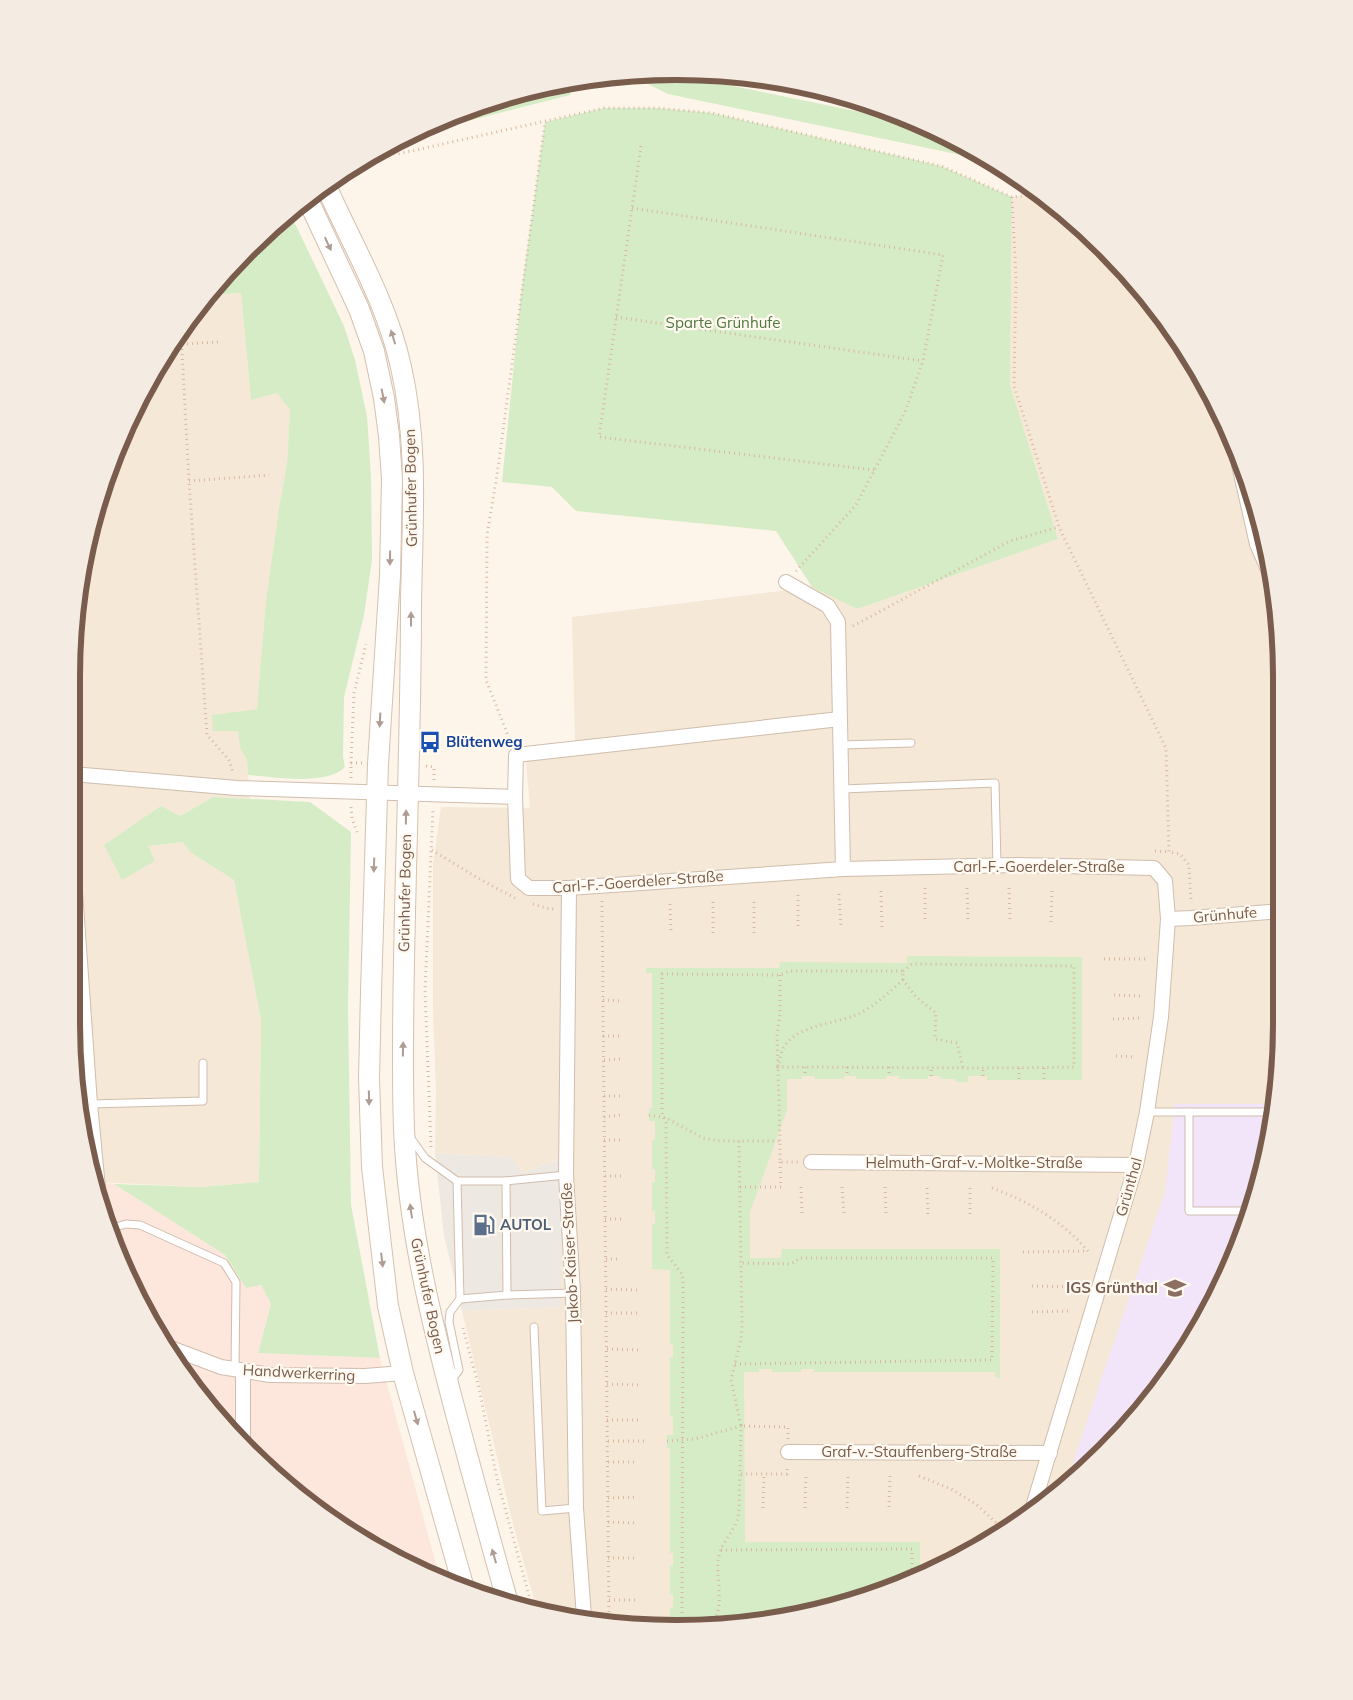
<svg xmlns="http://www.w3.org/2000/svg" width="1353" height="1700" font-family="Mulish,sans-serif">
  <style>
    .residential { fill: #f5e8d7 }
    .commercial { fill: #fde7dd }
    .industrial { fill: #eee8e2 }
    .education { fill: #f2e5fa }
    .green { fill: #d5ecc6 }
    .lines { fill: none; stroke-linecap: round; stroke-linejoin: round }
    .service-casing { stroke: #d0bdad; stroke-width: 9 }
    .minor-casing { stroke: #d0bdad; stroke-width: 16 }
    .secondary-casing { stroke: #d6c0ad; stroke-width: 22 }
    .path { stroke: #d9b8a2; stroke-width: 3; stroke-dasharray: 1 4; stroke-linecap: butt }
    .service { stroke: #fff; stroke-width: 7 }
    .minor { stroke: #fff; stroke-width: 14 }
    .secondary { stroke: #fff; stroke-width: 20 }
    .rail { stroke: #b9a6c8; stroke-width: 4; stroke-dasharray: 8 5; stroke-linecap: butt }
    .oneway { fill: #af9d93 }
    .labels { text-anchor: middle; stroke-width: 4.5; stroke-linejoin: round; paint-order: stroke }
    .park-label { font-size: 15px; fill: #507940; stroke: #fff9f0 }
    .street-label { font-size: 15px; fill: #795c4b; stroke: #fff9f0 }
    .transit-label { font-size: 15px; font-weight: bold; fill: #164399; stroke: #fff9f0; text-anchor: start }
    .service-label { font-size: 15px; font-weight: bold; fill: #4e5e75; stroke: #fff9f0; text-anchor: start }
    .education-label { font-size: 15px; font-weight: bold; fill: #785e54; stroke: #fff9f0; text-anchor: end }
    .rim { fill: none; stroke: #795c4b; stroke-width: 6 }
  </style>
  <rect width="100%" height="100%" fill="#fdf5e9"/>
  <g class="residential">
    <polygon points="1041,194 1132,278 1201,374 1261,520 1280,637 1282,1024 1270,1141 1236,1255 1180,1360 1076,1478 979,1548 833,1608 676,1629 537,1610 514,1528 462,1311 561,1307 561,1158 523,1173 511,1157 435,1153 436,1090 433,1010 433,865 441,807 530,808 525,748 575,741 572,617 812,587 857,609 1058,539 1010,385 1012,197"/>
    <polygon points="241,293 251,400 277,393 290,410 287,464 279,508 266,600 257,710 212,715 238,730 240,748 247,760 250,799 213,797 180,816 148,846 183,842 190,852 234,880 261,1020 259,1182 202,1187 93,1182 71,1023 73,637 103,482 152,374 209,295"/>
  </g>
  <polygon class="commercial" points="94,1182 114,1184 225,1255 246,1288 261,1285 271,1304 258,1353 380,1358 439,1575 374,1548 248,1451 152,1326 94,1185"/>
  <polygon class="industrial" points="435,1153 511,1157 523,1173 562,1158 561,1307 462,1311 444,1235"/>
  <polygon class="education" points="1175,1104 1274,1104 1270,1141 1236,1255 1180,1360 1076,1478 1065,1486 1165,1192"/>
  <g class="green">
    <polygon points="662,74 728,85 875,115 929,128 944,134 1010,174 961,155 668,94 644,82 644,75"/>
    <polygon points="571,83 570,95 413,135 410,145 398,150 384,148 482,103"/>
    <polygon points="604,108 657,108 712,113 941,166 1012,197 1010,385 1058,539 857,609 812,587 776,531 576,511 552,487 502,482 521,294 545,122"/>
    <path d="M290,213l54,113 11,34 12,56 4,61 1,83 -8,55 -20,82 -1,60 2,10c-18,19 -72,10 -97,8l-1,-15 -7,-12 -2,-17h-25l-1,-16 45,-6 9,-109 13,-92 8,-44 3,-54 -13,-17 -26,7 -10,-107 -32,2 12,-17 57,-57z"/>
    <polygon points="213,797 310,802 351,832 348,1008 351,1205 380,1358 258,1353 271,1304 261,1285 246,1288 225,1255 114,1184 202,1187 259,1182 261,1020 234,880 190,852 183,842 148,846 155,861 122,880 104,845 161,806 180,816"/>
    <polygon points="907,956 1082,957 1082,1080 987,1080 987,1076 968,1076 968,1082 956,1082 955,1079 941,1079 940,1076 928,1076 928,1079 899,1079 899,1076 886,1076 886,1079 857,1079 856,1076 844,1076 844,1079 815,1079 814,1076 802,1076 802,1079 787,1079 787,1110 750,1212 750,1258 781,1258 782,1249 1000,1249 1000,1378 996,1378 995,1372 814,1372 814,1369 801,1369 801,1372 772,1372 772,1369 759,1369 759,1372 744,1372 745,1542 920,1542 920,1572 833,1608 676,1629 638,1624 670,1623 670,1608 673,1607 673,1595 670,1594 670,1566 673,1565 673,1553 670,1553 670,1448 667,1448 667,1435 673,1435 673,1417 670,1416 670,1357 673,1357 673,1345 670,1344 670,1270 652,1269 652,1224 655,1224 655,1211 652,1211 652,1182 655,1182 655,1169 652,1169 652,1140 655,1140 655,1121 649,1121 649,1109 652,1108 652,973 646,973 646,968 779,968 780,962 907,963"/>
  </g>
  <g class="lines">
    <g class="service-casing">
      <g id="service">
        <polyline points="841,745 911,743"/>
        <polyline points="842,789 995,783 997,865"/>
        <polyline points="90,1104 203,1101 203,1063"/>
        <polyline points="1147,1112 1273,1112"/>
        <polyline points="1189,1112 1189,1211 1249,1211"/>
        <polyline points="410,1137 425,1158 457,1181 506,1181 566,1175"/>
        <polyline points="506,1181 507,1295"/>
        <polyline points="112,1228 126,1224 140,1225 224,1263 236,1282 235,1370"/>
        <polyline points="460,1299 507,1295 573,1293"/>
        <polyline points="534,1327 542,1511 576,1508"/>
        <polyline points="451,1381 459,1370 449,1322 450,1312 460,1299 457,1181"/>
      </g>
    </g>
    <g class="minor-casing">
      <g id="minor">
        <polyline points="1239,465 1257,544 1270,574"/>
        <polyline points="786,582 828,606 838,622 843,869"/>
        <polyline points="72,774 237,788 515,797 518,879 529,888 569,888 843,869 1015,865 1154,868 1165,881 1168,919 1161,1017 1147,1112 1136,1165 1032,1510"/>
        <polyline points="515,797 516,755 840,719"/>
        <polyline points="72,848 90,1104 98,1188"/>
        <polyline points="569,888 566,1175 573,1293 576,1508 584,1617"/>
        <polyline points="1168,919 1191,918 1281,911"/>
        <polyline points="811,1162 1136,1165"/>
        <polyline points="168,1347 221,1367 270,1375 365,1376 403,1373"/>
        <polyline points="243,1372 243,1444"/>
        <polyline points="788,1452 1050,1453"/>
      </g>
    </g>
    <g class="secondary-casing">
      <g id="secondary">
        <path d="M326,186c27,60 61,117 75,181 18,79 11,159 10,239 0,118 -5,237 -7,356 -1,55 -2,111 0,167 4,97 27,191 52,285 17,63 34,126 52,189"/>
        <polyline points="308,200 359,309 374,351 384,398 389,436 392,479 390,576 378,764 371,992 369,1078 372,1167 388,1306 403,1373 463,1585"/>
      </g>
    </g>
    <g class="path">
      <polyline points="641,146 599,437 874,470"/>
      <polyline points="379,150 398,154 604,108 657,108 712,113 941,166 1012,197 1041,194"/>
      <polyline points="1012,197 1016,278 1014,386 1059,527 1166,748 1169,852 1180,854 1189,865 1191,903"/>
      <polyline points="632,208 943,255 923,361 905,412 856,505 796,571"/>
      <polyline points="616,317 923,361"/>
      <polyline points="181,334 189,481 207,735 229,760 233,773"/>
      <polyline points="182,344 218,342"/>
      <polyline points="189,481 269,475"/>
      <polyline points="853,626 1010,541 1059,527"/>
      <polyline points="511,743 486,680 487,535 497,475 545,122"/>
      <polyline points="351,763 354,693 366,644"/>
      <polyline points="426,766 434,767 434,780"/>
      <polyline points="351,778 351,763 362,763"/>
      <polyline points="351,807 352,818 357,832"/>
      <polyline points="432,850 476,877 515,898"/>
      <polyline points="1155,851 1169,852"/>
      <polyline points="925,888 925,922"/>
      <polyline points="967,888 968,922"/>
      <polyline points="1009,888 1010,922"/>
      <polyline points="881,891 882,928"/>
      <polyline points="839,894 841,928"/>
      <polyline points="798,895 798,928"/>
      <polyline points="602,901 609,1620"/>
      <polyline points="533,904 550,909 556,909"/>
      <polyline points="670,904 671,933"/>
      <polyline points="1051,922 1052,888"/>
      <polyline points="713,933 713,900"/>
      <polyline points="754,933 754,898"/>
      <polyline points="1104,959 1146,959"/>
      <path d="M903,971l9,-7 162,2v101c-99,2 -198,0 -296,0 2,-7 3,-16 7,-22 17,-21 49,-21 71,-30 18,-8 32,-22 47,-35l13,17 20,16 -1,26 22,4 6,25"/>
      <polyline points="780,975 780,1014 777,1034 780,1141"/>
      <polyline points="1114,995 1143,996"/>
      <polyline points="603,1000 621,1001"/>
      <polyline points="1113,1019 1140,1018"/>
      <polyline points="603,1036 621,1036"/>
      <polyline points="1116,1056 1135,1057"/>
      <polyline points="604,1060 621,1059"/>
      <polyline points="805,1067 805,1076"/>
      <polyline points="847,1067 847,1076"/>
      <polyline points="889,1067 889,1076"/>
      <polyline points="1044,1068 1044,1080"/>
      <polyline points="931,1076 931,1068"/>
      <polyline points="983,1076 983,1068"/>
      <polyline points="1019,1079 1019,1068"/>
      <polyline points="604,1096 621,1096"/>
      <polyline points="649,1115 666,1118 703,1138 720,1141 739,1141"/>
      <polyline points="604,1117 621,1115"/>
      <polyline points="604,1140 621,1140"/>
      <polyline points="431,1147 425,991 433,808"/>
      <polyline points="605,1176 621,1176"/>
      <polyline points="740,1187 781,1187 780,1162"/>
      <polyline points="801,1187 802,1215"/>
      <polyline points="842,1187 844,1215"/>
      <polyline points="885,1187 886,1215"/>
      <polyline points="927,1188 928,1215"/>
      <polyline points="970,1188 970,1215"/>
      <path d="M992,1188c38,14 70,33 96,63l-65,1"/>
      <polyline points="605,1219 621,1219"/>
      <polyline points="606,1259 621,1259"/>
      <polyline points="1032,1286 1077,1287"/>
      <polyline points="606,1289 639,1290"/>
      <polyline points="1032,1312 1070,1311"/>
      <polyline points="606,1313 639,1313"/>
      <polyline points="463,1328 479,1388 497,1479 533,1610"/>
      <polyline points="607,1349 639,1350"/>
      <polyline points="735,1364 992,1360 993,1258 800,1258 791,1264 742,1263"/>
      <polyline points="607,1384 639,1385"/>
      <polyline points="607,1420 639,1420"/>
      <polyline points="788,1439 788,1427 741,1426 731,1380 741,1339 742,1325 739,1141 780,1141 780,1162 798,1162"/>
      <polyline points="608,1441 645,1441"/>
      <polyline points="667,1441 695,1439 741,1426 740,1474 787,1474 787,1465"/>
      <polyline points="608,1462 638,1462"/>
      <polyline points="919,1476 951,1489 976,1504 1004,1530"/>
      <polyline points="608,1498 638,1497"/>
      <polyline points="889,1507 890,1476"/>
      <polyline points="763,1508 764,1474"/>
      <polyline points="805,1508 806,1475"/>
      <polyline points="847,1508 848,1475"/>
      <polyline points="608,1522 638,1523"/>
      <polyline points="721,1550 912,1549 912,1576"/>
      <polyline points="608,1558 638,1558"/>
      <polyline points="609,1600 638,1600"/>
      <path d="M711,1624c16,-16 3,-48 8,-68 3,-15 16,-25 19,-39 2,-13 1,-29 2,-43"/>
      <polyline points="682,1628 683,1281 682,1274 667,1255 666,1123 662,1113 662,974 780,975 790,971 903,971 903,980"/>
    </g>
    <use href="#service" class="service"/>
    <use href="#minor" class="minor"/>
    <use href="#secondary" class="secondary"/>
    <polyline class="rail" points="696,73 862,103"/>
  </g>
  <defs><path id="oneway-solid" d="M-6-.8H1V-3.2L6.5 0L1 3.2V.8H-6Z" transform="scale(1.25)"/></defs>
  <g class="oneway">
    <use href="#oneway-solid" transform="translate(328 244) rotate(65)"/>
    <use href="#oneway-solid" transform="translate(393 337) rotate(-107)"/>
    <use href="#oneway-solid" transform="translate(383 396) rotate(79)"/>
    <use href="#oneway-solid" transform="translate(390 558) rotate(91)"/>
    <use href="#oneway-solid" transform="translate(411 619) rotate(-90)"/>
    <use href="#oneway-solid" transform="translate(380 720) rotate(93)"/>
    <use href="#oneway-solid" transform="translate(406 817) rotate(-89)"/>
    <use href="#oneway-solid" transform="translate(374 865) rotate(92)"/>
    <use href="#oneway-solid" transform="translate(403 1049) rotate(-89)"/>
    <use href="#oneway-solid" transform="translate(369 1098) rotate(89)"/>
    <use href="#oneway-solid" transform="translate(411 1211) rotate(-98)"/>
    <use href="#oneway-solid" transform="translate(382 1260) rotate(83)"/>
    <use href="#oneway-solid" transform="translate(416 1418) rotate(74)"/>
    <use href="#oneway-solid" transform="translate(494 1556) rotate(-106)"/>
  </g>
  <defs>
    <g id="bus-bare" transform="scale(1.725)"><path d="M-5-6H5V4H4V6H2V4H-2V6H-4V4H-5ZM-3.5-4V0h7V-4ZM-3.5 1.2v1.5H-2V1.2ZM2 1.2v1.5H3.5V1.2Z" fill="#1a4fb4" stroke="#fff9f0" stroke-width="2.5" paint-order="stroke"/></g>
    <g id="fuel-bare" transform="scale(1.725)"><path d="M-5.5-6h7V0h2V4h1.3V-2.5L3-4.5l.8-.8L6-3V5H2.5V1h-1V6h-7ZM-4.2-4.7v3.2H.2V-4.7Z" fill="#5c6f8a" stroke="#fff9f0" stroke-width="2.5" paint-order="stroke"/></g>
    <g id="school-bare" transform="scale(1.725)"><path d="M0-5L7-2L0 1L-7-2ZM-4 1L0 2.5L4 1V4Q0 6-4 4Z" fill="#8d6e63" stroke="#fff9f0" stroke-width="2.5" paint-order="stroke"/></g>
  </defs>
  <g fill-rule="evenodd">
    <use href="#bus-bare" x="430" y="742"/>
    <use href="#fuel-bare" x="484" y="1225"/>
    <use href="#school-bare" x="1175" y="1288"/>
  </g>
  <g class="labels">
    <g class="park-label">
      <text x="723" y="328">Sparte Grünhufe</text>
    </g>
    <g class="street-label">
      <text transform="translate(411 488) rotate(-91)" y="5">Grünhufer Bogen</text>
      <text x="1039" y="872">Carl-F.-Goerdeler-Straße</text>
      <text transform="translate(638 882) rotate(-4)" y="5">Carl-F.-Goerdeler-Straße</text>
      <text transform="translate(405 893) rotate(-89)" y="5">Grünhufer Bogen</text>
      <text transform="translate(1225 915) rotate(-5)" y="5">Grünhufe</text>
      <text x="974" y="1168">Helmuth-Graf-v.-Moltke-Straße</text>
      <text transform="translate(1129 1187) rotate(-74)" y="5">Grünthal</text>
      <text transform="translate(570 1253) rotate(-93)" y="5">Jakob-Kaiser-Straße</text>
      <text transform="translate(428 1296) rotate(78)" y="5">Grünhufer Bogen</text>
      <text transform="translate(299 1373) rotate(3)" y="5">Handwerkerring</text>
      <text x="919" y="1457">Graf-v.-Stauffenberg-Straße</text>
    </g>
    <g class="transit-label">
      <text x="446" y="747">Blütenweg</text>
    </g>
    <g class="service-label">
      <text x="500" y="1230">AUTOL</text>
    </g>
    <g class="education-label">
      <text x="1158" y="1293">IGS Grünthal</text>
    </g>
  </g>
  <path d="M0 0H1353V1700H0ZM676 80H677A596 596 0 0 1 1273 676V1024A596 596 0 0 1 677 1620H676A596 596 0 0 1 80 1024V676A596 596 0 0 1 676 80Z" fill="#f4ece3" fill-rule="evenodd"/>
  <path class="rim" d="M676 80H677A596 596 0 0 1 1273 676V1024A596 596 0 0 1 677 1620H676A596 596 0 0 1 80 1024V676A596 596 0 0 1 676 80Z"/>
</svg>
